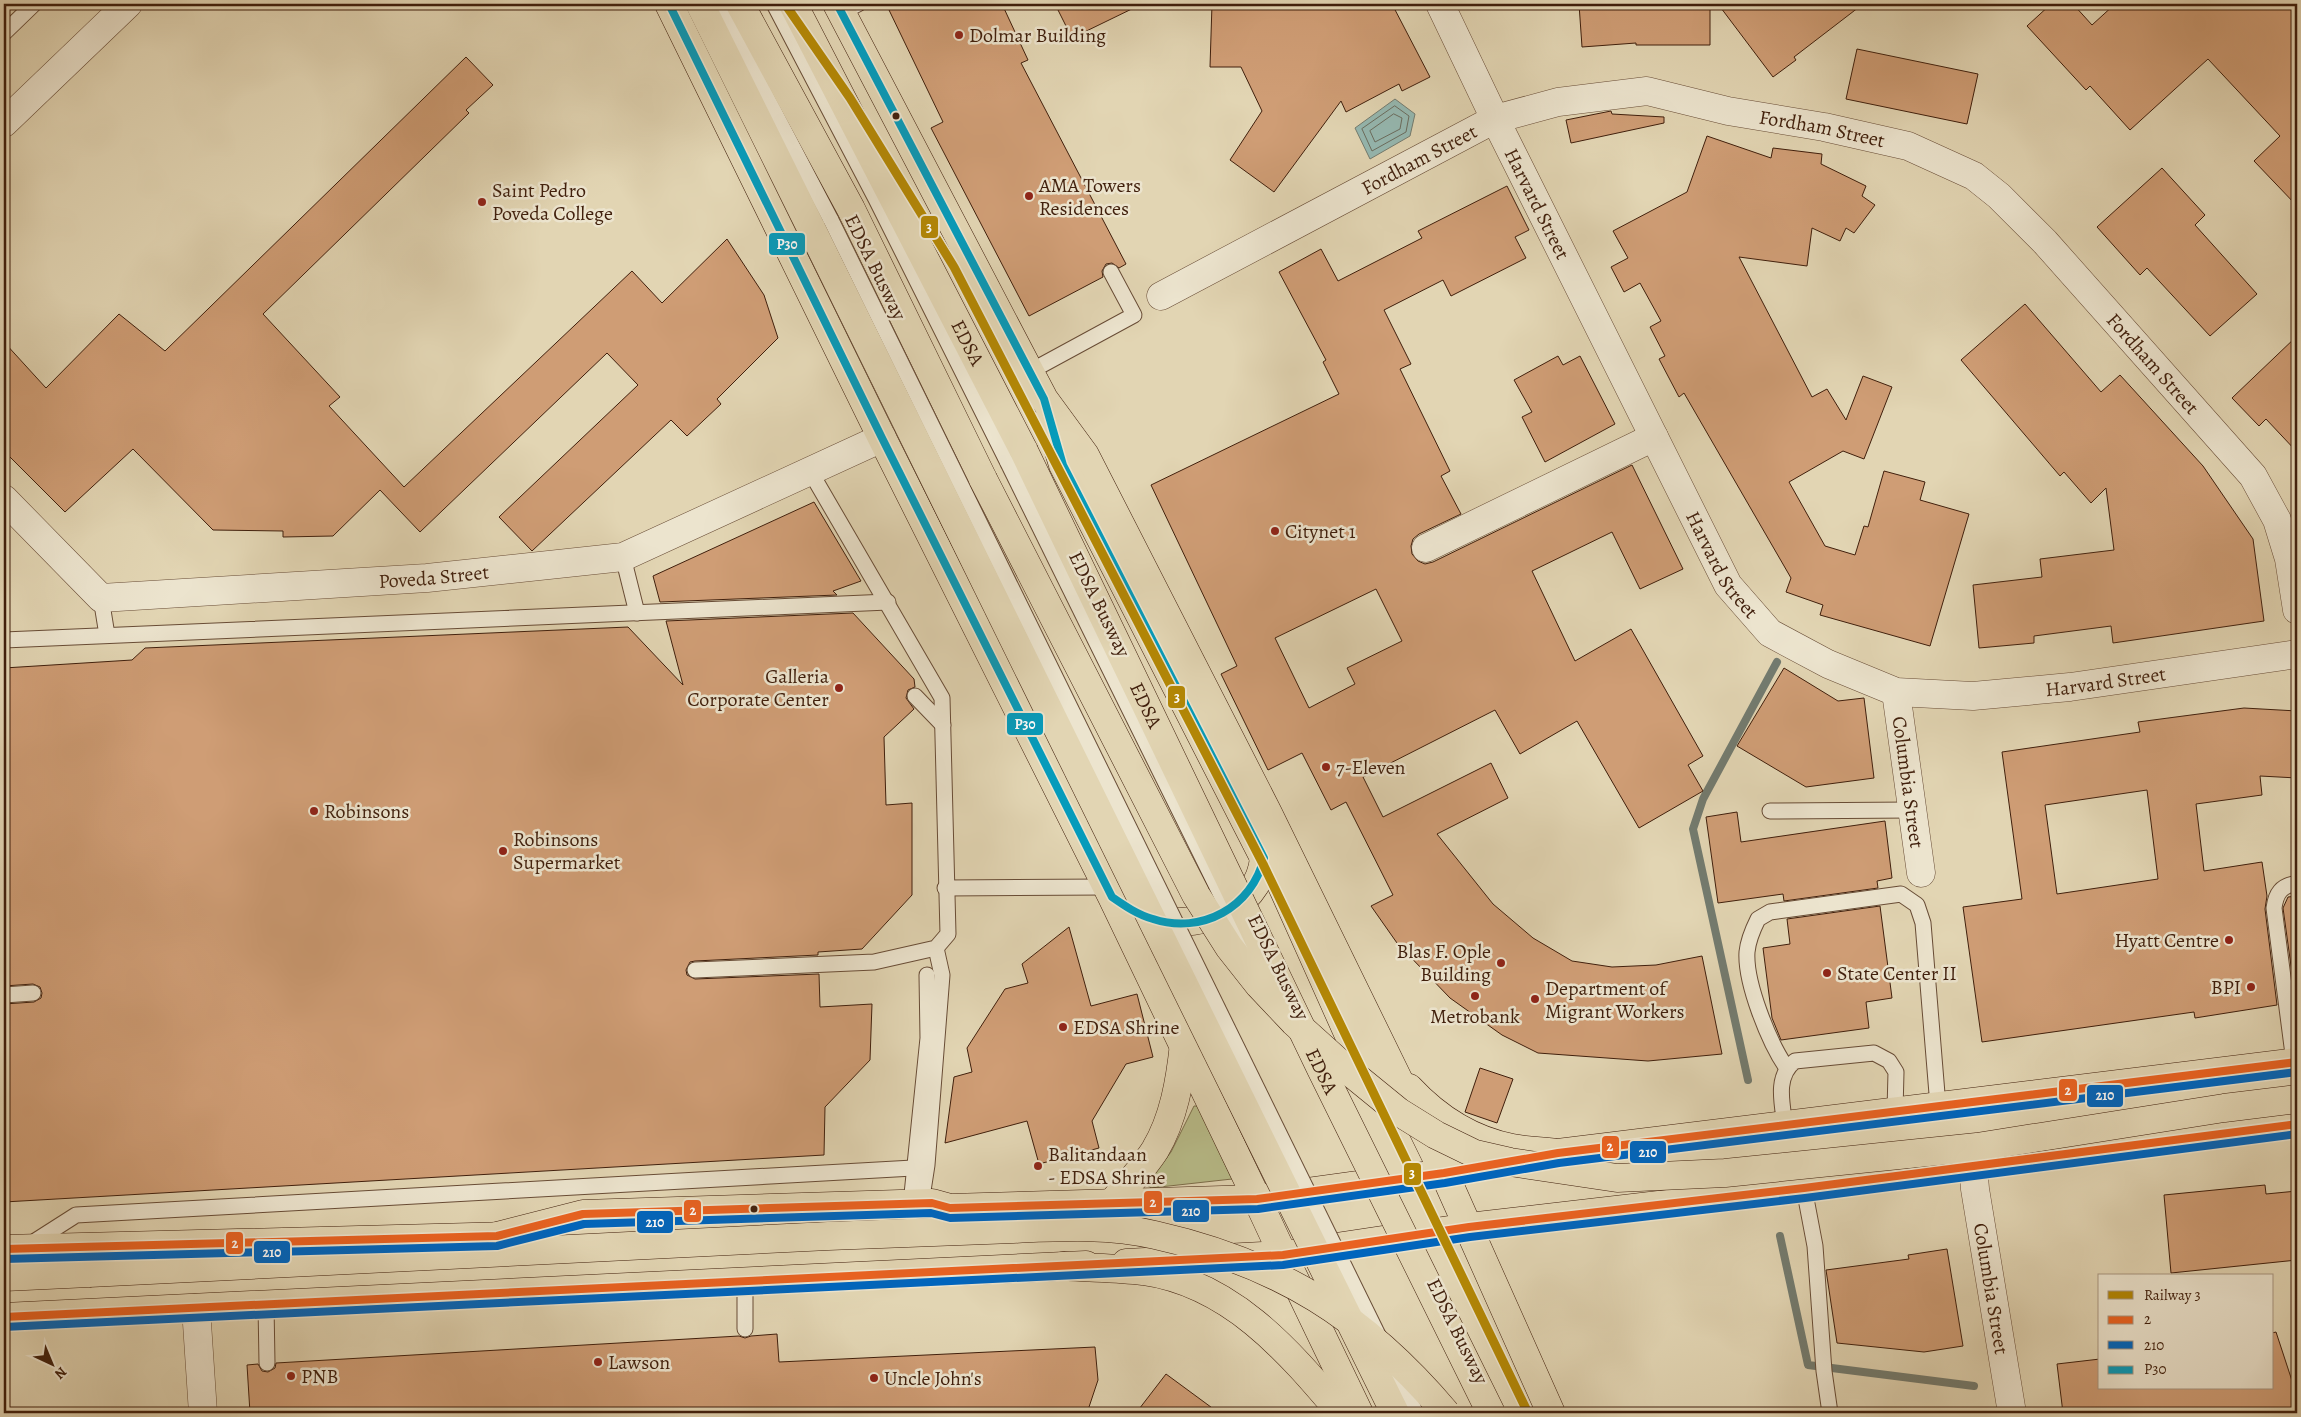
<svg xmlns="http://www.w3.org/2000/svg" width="2301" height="1417" font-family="Alegreya,serif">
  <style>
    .grass { fill: #b8bc89; stroke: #7c6e4a }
    .water { fill: #95b8b1; stroke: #737b6f }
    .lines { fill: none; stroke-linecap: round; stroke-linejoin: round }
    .shore { stroke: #6a6c5e; stroke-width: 1 }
    .stream { stroke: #737b6f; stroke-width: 8 }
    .building { fill: #cf9d75; stroke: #401f0c; fill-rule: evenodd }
    .service-casing { stroke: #684c36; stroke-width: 17 }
    .minor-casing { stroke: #684c36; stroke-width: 29 }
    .tertiary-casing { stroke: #684c36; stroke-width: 29 }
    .primary-casing { stroke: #401f0c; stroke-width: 29 }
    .trunk-casing { stroke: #401f0c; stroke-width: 29 }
    .service { stroke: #ece4ce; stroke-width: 15 }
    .minor { stroke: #ece4ce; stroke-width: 28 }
    .tertiary { stroke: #ece4ce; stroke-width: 28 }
    .primary { stroke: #e2d5b3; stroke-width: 28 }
    .trunk { stroke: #e2d5b3; stroke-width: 28 }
    .service-bridge-casing { stroke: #684c36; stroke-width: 17; stroke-linecap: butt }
    .trunk-bridge-casing { stroke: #401f0c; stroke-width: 29; stroke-linecap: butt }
    .service-bridge { stroke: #ece4ce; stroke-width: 15 }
    .trunk-bridge { stroke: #e2d5b3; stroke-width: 28 }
    .bus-1-casing { stroke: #ece4ce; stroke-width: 11 }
    .bus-2-casing { stroke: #ece4ce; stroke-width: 11 }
    .bus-3-casing { stroke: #ece4ce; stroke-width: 11 }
    .bus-1 { stroke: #e96221; stroke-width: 8 }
    .bus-2 { stroke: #0065bd; stroke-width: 8 }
    .bus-3 { stroke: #069bbb; stroke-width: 8 }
    .rail-1-casing { stroke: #ece4ce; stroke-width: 12 }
    .rail-1 { stroke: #b38705; stroke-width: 9 }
    .poi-dot { fill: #8f2418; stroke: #ece4ce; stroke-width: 2 }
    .bus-dot { fill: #401f0c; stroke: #ece4ce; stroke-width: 2 }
    .labels { text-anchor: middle; stroke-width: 5; stroke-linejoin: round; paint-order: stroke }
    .poi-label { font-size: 20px; fill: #401f0c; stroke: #ece4ce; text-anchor: start }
    .street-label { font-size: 20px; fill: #401f0c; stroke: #ece4ce }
    .line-badge { stroke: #ece4ce; stroke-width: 2 }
    .badge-label { font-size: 14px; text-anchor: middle; font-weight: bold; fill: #fff }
  </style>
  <rect width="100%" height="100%" fill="#e2d5b3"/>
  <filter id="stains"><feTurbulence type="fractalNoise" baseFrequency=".004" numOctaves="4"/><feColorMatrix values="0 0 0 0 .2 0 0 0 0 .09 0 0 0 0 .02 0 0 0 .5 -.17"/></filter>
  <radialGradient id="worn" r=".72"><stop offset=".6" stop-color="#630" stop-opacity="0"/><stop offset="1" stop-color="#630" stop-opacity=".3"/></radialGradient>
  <polygon class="grass" points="1194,1106 1198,1106 1232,1179 1151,1188 1146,1184 1171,1152"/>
  <polygon class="water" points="1395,99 1415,114 1410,136 1370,159 1355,128"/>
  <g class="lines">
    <g class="shore">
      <polygon points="1395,106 1409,116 1406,132 1372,151 1362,129"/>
      <polygon points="1394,114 1402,118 1400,129 1375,142 1370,131"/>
    </g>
    <g class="stream">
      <polyline points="1748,1080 1693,829 1703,799 1777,662"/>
      <polyline points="1780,1236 1808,1365 1974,1386"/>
    </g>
  </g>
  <g class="building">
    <polygon points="903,4 1002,4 1028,60 1021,63 1126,264 1119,268 1112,263 1106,264 1102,271 1103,277 1029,316 931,128 943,122 889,10"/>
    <polygon points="1055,4 1142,4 1072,38"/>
    <polygon points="1212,4 1392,4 1430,77 1402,91 1399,84 1346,112 1341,101 1274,192 1230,160 1262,111 1241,67 1210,67"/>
    <polygon points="1579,4 1710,4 1710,45 1636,45 1636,43 1582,47"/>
    <polygon points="1718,4 1863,4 1794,57 1796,60 1773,77"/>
    <polygon points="2051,4 2073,4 2092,25 2115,4 2297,4 2297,206 2254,161 2280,136 2208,59 2130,130 2090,86 2086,90 2027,26"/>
    <polygon points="1857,49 1978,74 1967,124 1846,99"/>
    <polygon points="466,57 493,85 466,110 469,113 263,314 340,397 329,406 404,487 632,271 662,303 727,239 764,295 778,338 717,399 721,404 687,436 671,420 532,551 499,517 638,385 607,353 420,532 380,490 333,536 283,537 283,531 213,530 133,449 65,512 4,451 4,342 46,388 119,314 165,351"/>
    <polygon points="1611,111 1612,114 1664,117 1664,123 1571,143 1566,120"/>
    <polygon points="1707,136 1771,158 1773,148 1822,154 1821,164 1866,186 1862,196 1875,205 1854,233 1846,228 1840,241 1812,228 1807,266 1739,257 1812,397 1827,389 1846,420 1863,376 1892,387 1864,459 1843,451 1789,482 1825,546 1855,555 1864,526 1868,527 1884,471 1925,482 1920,500 1969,514 1930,646 1820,615 1823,605 1786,592 1791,578 1684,393 1679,397 1659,359 1665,356 1650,327 1661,321 1640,283 1624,292 1611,267 1628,258 1613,231 1687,192"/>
    <polygon points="2162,168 2205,215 2195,225 2257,294 2210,336 2147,268 2140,275 2097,227"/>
    <path d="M1507,186l22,44 -14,7 11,21 -75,38 -8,-16 -59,30 27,54 -11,5 50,102 -9,5 20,38 -42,20 -6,5 -2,7 1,8 6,7 7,3 8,-2 199,-97 51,104 -43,20 -28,-57 -80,39 43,90 56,-32 72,127 -15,9 15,26 -64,37 -62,-107 -57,33 -25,-44 -132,67 20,40 108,-54 17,35 -71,36 56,70 40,34 39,23 40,6 44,-2 46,-9 20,98 -74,7 -110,-8 -36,-18 -52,-37 -53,-55 -26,-37 22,-11 -47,-93 -15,8 -29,-57 -34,17 -47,-96 16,-8 -86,-181 188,-91 -16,-32 3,-2 -47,-88 42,-23 17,32 84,-43 -4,-7zM1376,589l26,52 -55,27 8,16 -46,24 -34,-70z"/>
    <polygon points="2025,304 2101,392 2120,375 2203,466 2253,539 2264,621 2113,643 2111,626 2034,636 2034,643 1979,648 1973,585 2042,577 2040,559 2114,550 2106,488 2091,503 2064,472 2060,476 1961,360"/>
    <polygon points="2297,336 2297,452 2266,419 2259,426 2232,398"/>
    <polygon points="1558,356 1563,365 1580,356 1615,424 1545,462 1522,417 1532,412 1514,380"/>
    <polygon points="814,502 861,581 833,591 837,595 660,602 653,576"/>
    <polygon points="853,613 914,679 915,687 908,690 906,698 914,709 884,737 886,805 912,803 912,895 862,949 818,952 818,955 695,961 690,962 686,970 687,975 695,979 819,974 820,1007 872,1004 870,1060 825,1107 824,1155 4,1202 4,1004 34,1002 41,998 42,993 40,987 33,984 4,986 4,668 132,660 145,648 628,627 683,685 666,621"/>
    <polygon points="1784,668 1838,701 1864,698 1874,778 1806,787 1737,746"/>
    <path d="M2244,708l53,3v67l-37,-2 2,19 -66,9 8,67 58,-9 5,34 -2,13 12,96 -82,13 -1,-6 -212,30 -19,-135 59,-8 -20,-147 138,-20 -2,-10zM2147,790l11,89 -101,15 -12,-89z"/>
    <polygon points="1737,812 1741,842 1885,821 1892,878 1877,881 1878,888 1784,901 1783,894 1718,903 1706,817"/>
    <polygon points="2297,896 2297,1002 2296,1002 2283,908 2288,897"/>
    <polygon points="1880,906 1892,998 1866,1002 1869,1028 1781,1040 1772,1018 1763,948 1790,944 1787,919"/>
    <polygon points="1069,927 1091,1006 1137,994 1153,1057 1126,1064 1092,1121 1099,1148 1039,1164 1027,1121 945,1143 954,1077 972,1072 967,1048 1005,989 1028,983 1022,964"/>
    <polygon points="1480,1068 1513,1079 1497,1123 1465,1112"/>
    <polygon points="2265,1185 2266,1194 2297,1191 2297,1260 2171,1273 2164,1195"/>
    <polygon points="1947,1249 1963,1346 1924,1352 1837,1343 1826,1270 1909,1259 1908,1255"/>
    <polygon points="2276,1332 2297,1396 2297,1413 2063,1413 2057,1364 2100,1359 2100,1388 2272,1388 2272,1333"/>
    <polygon points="777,1334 779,1362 1095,1347 1098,1380 1087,1413 250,1413 247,1365 258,1364 262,1371 268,1372 275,1368 276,1363 739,1336 745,1338 751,1336"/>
    <polygon points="1166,1374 1219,1413 1136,1413"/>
  </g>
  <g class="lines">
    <g class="service-casing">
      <g id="service">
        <polyline points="718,4 831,220"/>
        <polyline points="774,4 876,199 1008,463"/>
        <polyline points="842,12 858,4"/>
        <polyline points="4,33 34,4"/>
        <polyline points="1029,372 1134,315 1111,272"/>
        <polyline points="623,557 637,613"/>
        <polyline points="101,598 107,635"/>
        <polyline points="4,640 888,602"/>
        <polyline points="915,696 943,725"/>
        <polyline points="1770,811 1911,810"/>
        <polyline points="945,888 1106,887"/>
        <polyline points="695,970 874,962 936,948 948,934 942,698 810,471"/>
        <polyline points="4,995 33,993"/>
        <path d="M2294,1062l-20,-154c2,-15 7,-22 23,-25"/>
        <path d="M1786,1067c-17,-25 -41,-84 -39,-115 1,-11 6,-23 11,-33l12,-7 131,-18 16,11 6,18 15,183"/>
        <path d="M1785,1125c-3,-22 -10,-49 10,-64l79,-8 15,8 7,11 -1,39"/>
        <polyline points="1804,1188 1815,1246 1824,1371 1830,1413"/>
        <polyline points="911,1204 928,1038 927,975"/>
        <polyline points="920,1210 927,1165 942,975 936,948"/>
        <polyline points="29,1245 76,1215 913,1168"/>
        <polyline points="745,1282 745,1329"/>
        <polyline points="266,1305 267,1363"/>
      </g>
    </g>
    <g class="minor-casing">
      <g id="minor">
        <path id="s1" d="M1440,4l55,115 233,466 42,48 58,31 68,28 77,4 97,-9 227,-33"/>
        <path id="s2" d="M1161,296l334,-177 63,-17 89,-11 81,20 96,16 84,19 66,30 25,20 46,46 208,234 24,44 12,39 8,51"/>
        <path id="s3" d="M4,499l97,99 326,-20 196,-21 259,-119"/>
        <polyline points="1426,548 1654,437"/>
        <path id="s4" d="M1896,692l25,181"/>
        <path id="s5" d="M1973,1165l2,24 37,224"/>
        <polyline points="196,1308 203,1413"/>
      </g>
    </g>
    <g class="tertiary-casing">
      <polyline id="tertiary" points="4,123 128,4"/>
    </g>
    <g class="primary-casing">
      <g id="primary">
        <polyline points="1257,1199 1283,1255"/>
        <polyline points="497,1236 583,1214 932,1203 950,1208 1257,1199 1444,1173 1558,1153 2297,1062"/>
        <polyline points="4,1249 515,1236"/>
        <polyline points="1126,1263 1283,1255 1469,1227 1804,1188 2297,1124"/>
        <polyline points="4,1317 1086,1265"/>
      </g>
    </g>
    <g class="trunk-casing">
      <g id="trunk">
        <polyline points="669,4 882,438 1112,897 1257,1199"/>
        <polyline points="700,4 812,230"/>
        <polyline points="740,4 851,209 983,479"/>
        <path id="s6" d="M793,4l231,447"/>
        <polyline points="837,4 1044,399 1085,455 1268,813 1444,1173 1551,1413"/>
        <polyline points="1049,418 1063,465 1264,858 1273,866 1377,1098"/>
        <path d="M1147,918c45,13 112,-5 117,-60"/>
        <polyline points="1357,1082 1425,1234 1435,1247 1515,1413"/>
        <path d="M1409,1088c27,29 62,52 103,60 15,3 31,3 46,5"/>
        <path d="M1111,1204c14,-17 32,-35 44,-54 19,-32 25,-69 29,-106"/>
        <polyline points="1283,1255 1359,1413"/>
        <path d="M1063,1266c26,2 54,2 80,5 87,12 144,78 198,142"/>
        <polyline points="4,1277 89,1273"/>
      </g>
    </g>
    <use href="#service" class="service"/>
    <use href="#minor" class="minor"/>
    <use href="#tertiary" class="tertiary"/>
    <use href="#primary" class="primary"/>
    <use href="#trunk" class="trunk"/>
    <g class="service-bridge-casing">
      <g id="service-bridge">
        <polyline points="831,220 1380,1339"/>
        <polyline points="1008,463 1256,966"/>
        <polyline points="1394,1368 1416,1413"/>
      </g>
    </g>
    <g class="trunk-bridge-casing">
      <g id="trunk-bridge">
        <polyline points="812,230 1395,1413"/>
        <path id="s7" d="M1024,451l297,618 170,344"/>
        <polyline points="983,479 1196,895 1229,947 1259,985 1294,1022 1345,1068 1399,1112 1436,1135 1475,1154 1510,1162 1617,1178 1725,1173 1977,1147 2224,1108 2297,1099"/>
        <path d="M89,1273c247,-14 493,-26 739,-37 62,-2 123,-5 185,-7 47,-2 96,-5 142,6 124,28 209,81 291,178"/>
      </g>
    </g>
    <use href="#service-bridge" class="service-bridge"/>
    <use href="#trunk-bridge" class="trunk-bridge"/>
    <g class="bus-1-casing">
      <g id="bus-1">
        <polyline points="4,1249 497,1236 583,1214 932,1203 950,1208 1257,1199 1444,1173 1558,1153 2297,1062"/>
        <polyline points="4,1317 1283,1255 1469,1227 1804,1188 2297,1124"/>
      </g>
    </g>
    <g class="bus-2-casing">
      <g id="bus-2">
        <polyline points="4,1259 497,1246 584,1224 931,1213 950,1218 1258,1209 1445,1183 1559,1163 2297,1072"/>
        <polyline points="4,1327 1283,1265 1470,1237 1805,1198 2297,1134"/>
      </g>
    </g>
    <g class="bus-3-casing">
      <path id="bus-3" d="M669,4l213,434 230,459c13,9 26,18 41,22 49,16 99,-12 111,-61l-201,-393 -19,-66 -207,-395"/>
    </g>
    <use href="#bus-1" class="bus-1"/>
    <use href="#bus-2" class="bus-2"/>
    <use href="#bus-3" class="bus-3"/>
    <g class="rail-1-casing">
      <polyline id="rail-1" points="785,4 850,98 954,267 1263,864 1528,1413"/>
    </g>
    <use href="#rail-1" class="rail-1"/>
  </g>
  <g class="poi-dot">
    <circle cx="959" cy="35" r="5"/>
    <circle cx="1029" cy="196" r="5"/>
    <circle cx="482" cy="202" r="5"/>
    <circle cx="1275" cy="531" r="5"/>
    <circle cx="839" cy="688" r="5"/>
    <circle cx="1326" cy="767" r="5"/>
    <circle cx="314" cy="811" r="5"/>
    <circle cx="503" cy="851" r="5"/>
    <circle cx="2229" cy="940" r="5"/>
    <circle cx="1501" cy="963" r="5"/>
    <circle cx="1827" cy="973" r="5"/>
    <circle cx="2251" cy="987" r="5"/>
    <circle cx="1475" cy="996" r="5"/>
    <circle cx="1535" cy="999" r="5"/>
    <circle cx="1063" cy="1027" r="5"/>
    <circle cx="1038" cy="1166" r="5"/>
    <circle cx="598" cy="1362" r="5"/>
    <circle cx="291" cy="1376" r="5"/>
    <circle cx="874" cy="1378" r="5"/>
  </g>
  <g class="bus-dot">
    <circle cx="896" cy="116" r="4.5"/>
    <circle cx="754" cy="1209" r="4.5"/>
  </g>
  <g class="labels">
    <g class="poi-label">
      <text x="969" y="42">Dolmar Building</text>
      <text x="1039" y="192">AMA Towers<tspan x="1039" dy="23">Residences</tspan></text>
      <text x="492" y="197">Saint Pedro<tspan x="492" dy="23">Poveda College</tspan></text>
      <text x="1285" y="538">Citynet 1</text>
      <text x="829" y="683" text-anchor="end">Galleria<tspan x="829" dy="23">Corporate Center</tspan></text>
      <text x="1336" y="774">7-Eleven</text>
      <text x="324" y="818">Robinsons</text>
      <text x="513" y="846">Robinsons<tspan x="513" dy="23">Supermarket</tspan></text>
      <text x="2219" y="947" text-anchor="end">Hyatt Centre</text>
      <text x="1491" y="958" text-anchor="end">Blas F. Ople<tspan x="1491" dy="23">Building</tspan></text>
      <text x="1837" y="980">State Center II</text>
      <text x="2241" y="994" text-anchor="end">BPI</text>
      <text x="1545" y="995">Department of<tspan x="1545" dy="23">Migrant Workers</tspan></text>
      <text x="1475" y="1023" text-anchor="middle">Metrobank</text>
      <text x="1073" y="1034">EDSA Shrine</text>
      <text x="1048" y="1161">Balitandaan<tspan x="1048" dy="23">- EDSA Shrine</tspan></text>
      <text x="608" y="1369">Lawson</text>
      <text x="301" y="1383">PNB</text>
      <text x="884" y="1385">Uncle John's</text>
    </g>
    <g class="street-label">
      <text dy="7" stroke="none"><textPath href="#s2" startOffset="712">Fordham Street</textPath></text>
      <text dy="7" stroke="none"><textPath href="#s2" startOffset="292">Fordham Street</textPath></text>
      <text dy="7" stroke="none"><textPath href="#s1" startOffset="222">Harvard Street</textPath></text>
      <text transform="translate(876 267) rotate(64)" y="7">EDSA Busway</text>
      <text dy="7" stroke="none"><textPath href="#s6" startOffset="381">EDSA</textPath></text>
      <text dy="7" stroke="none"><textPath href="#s2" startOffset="1132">Fordham Street</textPath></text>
      <text dy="7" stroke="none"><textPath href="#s1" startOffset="628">Harvard Street</textPath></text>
      <text dy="7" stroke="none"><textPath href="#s3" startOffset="472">Poveda Street</textPath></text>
      <text transform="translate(1100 604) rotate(64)" y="7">EDSA Busway</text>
      <text dy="7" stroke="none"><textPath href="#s1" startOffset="1062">Harvard Street</textPath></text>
      <text dy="7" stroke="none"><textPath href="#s7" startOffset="282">EDSA</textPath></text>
      <text dy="7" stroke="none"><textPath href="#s4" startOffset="91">Columbia Street</textPath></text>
      <text transform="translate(1279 967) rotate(64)" y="7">EDSA Busway</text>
      <text dy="7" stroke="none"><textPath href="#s7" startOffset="688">EDSA</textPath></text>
      <text dy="7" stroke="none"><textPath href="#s5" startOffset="125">Columbia Street</textPath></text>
      <text transform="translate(1458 1331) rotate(64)" y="7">EDSA Busway</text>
    </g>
  </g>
  <g class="line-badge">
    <rect x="920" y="215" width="19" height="24" rx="5" fill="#b38705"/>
    <rect x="768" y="232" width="38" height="24" rx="5" fill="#069bbb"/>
    <rect x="1167" y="685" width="19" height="24" rx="5" fill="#b38705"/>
    <rect x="1006" y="712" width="38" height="24" rx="5" fill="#069bbb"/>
    <rect x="2058" y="1078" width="20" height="24" rx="5" fill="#e96221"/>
    <rect x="2086" y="1084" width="38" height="24" rx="5" fill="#0065bd"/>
    <rect x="1601" y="1135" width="19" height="24" rx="5" fill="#e96221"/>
    <rect x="1629" y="1140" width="38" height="24" rx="5" fill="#0065bd"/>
    <rect x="1403" y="1162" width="19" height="24" rx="5" fill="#b38705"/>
    <rect x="1143" y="1190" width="20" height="24" rx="5" fill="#e96221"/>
    <rect x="683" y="1199" width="19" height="24" rx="5" fill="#e96221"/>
    <rect x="1172" y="1199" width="38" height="24" rx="5" fill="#0065bd"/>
    <rect x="636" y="1210" width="38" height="24" rx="5" fill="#0065bd"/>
    <rect x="225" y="1231" width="19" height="24" rx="5" fill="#e96221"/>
    <rect x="253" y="1240" width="38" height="24" rx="5" fill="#0065bd"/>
  </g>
  <g class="badge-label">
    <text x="929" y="232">3</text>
    <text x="787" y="249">P30</text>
    <text x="1177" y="702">3</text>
    <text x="1025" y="729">P30</text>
    <text x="2068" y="1095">2</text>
    <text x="2105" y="1100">210</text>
    <text x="1610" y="1151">2</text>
    <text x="1648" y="1157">210</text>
    <text x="1412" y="1178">3</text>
    <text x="1153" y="1207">2</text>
    <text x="693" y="1215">2</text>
    <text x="1191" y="1216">210</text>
    <text x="655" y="1227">210</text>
    <text x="235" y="1248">2</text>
    <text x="272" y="1257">210</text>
  </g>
  <rect width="2301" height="1417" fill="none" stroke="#e2d5b3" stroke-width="20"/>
  <rect x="5" y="5" width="2291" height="1407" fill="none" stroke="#401f0c" stroke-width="2.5"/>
  <rect x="10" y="10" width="2281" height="1397" fill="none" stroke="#401f0c"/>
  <rect x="2098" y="1274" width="175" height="115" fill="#ece4ce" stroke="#a79580"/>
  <rect x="2108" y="1291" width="25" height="8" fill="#b38705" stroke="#a79580"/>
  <text x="2144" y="1300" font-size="15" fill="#401f0c">Railway 3</text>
  <rect x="2108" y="1316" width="25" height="8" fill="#e96221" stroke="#a79580"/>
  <text x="2144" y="1324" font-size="15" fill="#401f0c">2</text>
  <rect x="2108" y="1341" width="25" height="8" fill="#0065bd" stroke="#a79580"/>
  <text x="2144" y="1350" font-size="15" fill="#401f0c">210</text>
  <rect x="2108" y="1366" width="25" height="8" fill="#069bbb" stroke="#a79580"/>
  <text x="2144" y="1374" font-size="15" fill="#401f0c">P30</text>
  <g transform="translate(52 1364) rotate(136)" stroke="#ece4ce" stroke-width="4" paint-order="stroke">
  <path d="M0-4L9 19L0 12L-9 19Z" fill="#401f0c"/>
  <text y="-8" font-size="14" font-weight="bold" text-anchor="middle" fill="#401f0c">N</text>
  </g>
  <rect width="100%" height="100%" filter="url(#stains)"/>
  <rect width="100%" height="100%" fill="url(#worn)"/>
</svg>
